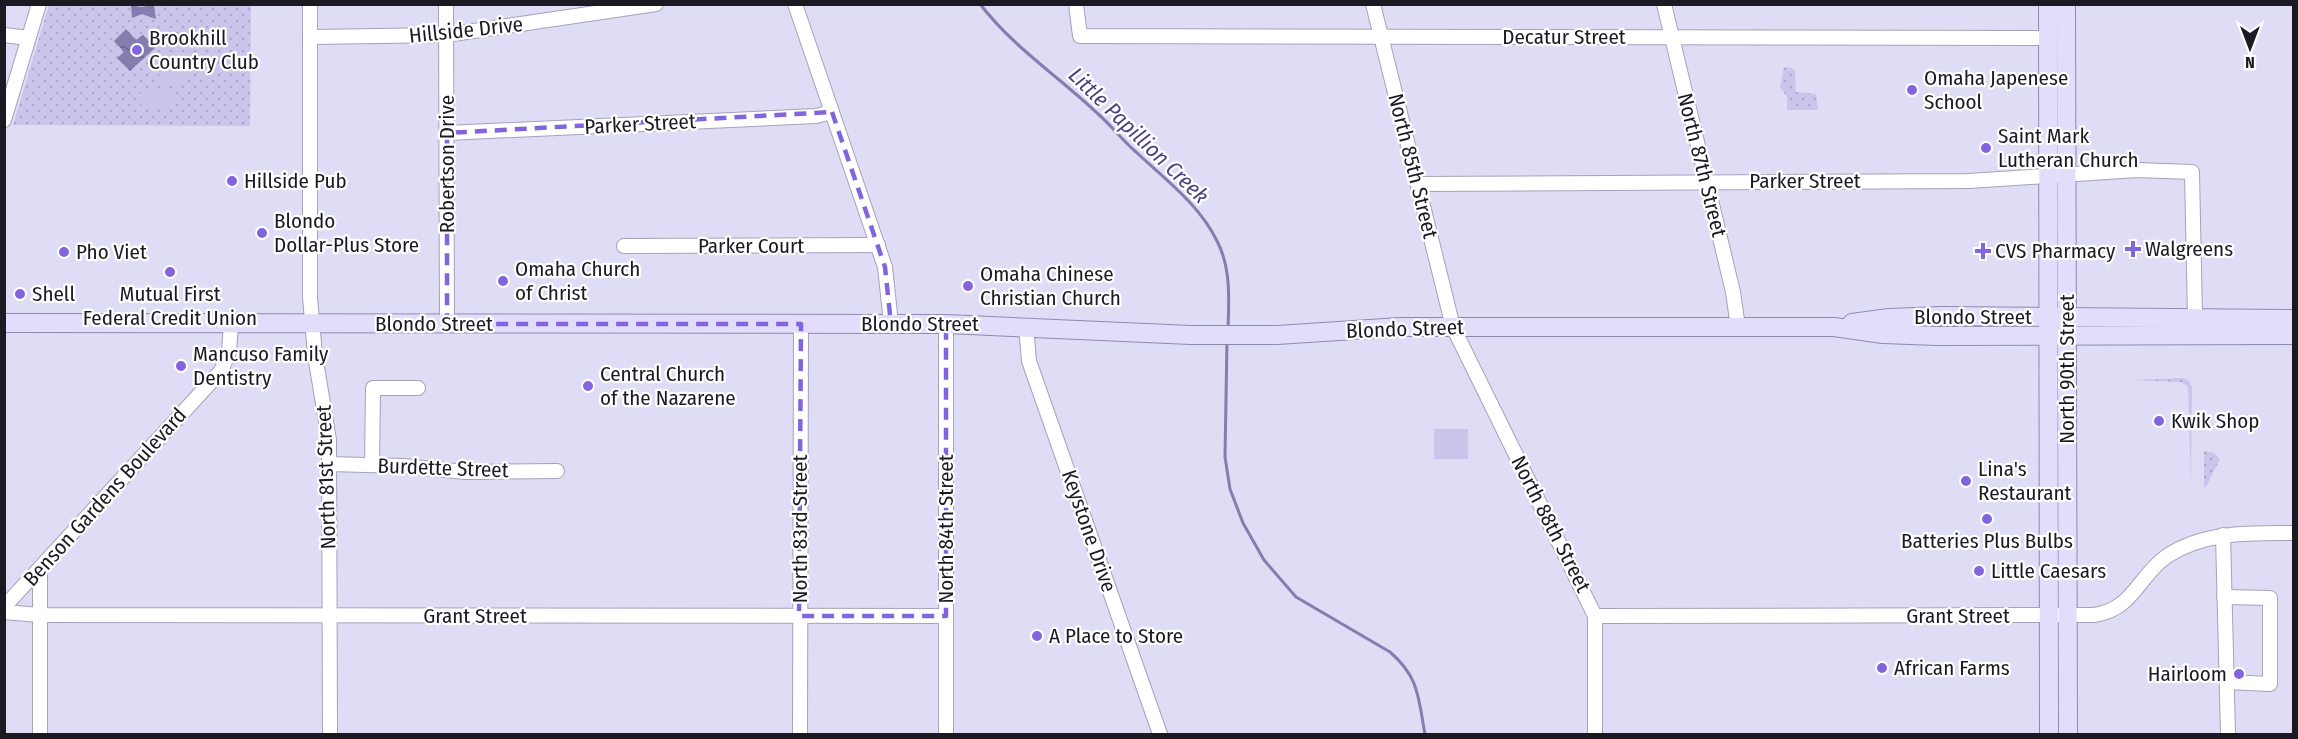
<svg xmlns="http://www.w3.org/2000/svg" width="2298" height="739" font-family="'Fira Sans Condensed',sans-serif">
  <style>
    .grass { fill: url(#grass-dots) }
    .pitch { fill: #cbc5ec }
    .water { fill: url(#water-ripples) }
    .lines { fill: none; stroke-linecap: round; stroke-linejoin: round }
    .stream { stroke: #857dad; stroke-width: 3 }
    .minor-casing { stroke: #a5a2ba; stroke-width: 16 }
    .major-casing { stroke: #8f8aad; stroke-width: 20 }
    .minor { stroke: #fff; stroke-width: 14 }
    .major { stroke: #e2ddfa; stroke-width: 18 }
    .marked { fill: none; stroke: #8364df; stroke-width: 4.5; stroke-dasharray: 12 8; stroke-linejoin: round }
    .poi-dot { fill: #8364df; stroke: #fff; stroke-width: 2 }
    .labels { text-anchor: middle; stroke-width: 4.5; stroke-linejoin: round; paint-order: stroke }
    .street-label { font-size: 21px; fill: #1b1a23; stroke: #fff }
    .poi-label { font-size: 21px; fill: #1b1a23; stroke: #fff; text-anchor: start }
    .water-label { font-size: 22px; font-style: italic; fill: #4d3f7d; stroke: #fff }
  </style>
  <defs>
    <pattern id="grass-dots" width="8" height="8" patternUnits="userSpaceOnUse" patternTransform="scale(1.5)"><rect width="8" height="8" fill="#cbc5ec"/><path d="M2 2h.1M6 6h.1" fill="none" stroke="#aea9ca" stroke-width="1.8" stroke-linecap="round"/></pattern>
    <pattern id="water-ripples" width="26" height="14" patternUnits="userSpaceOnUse" patternTransform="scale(1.5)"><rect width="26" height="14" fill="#857dad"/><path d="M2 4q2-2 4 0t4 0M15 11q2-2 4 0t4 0" fill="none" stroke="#6c668c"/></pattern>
  </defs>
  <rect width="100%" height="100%" fill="#dfdcf6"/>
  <g class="grass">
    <polygon points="49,5 251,5 250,126 13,125"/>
    <polygon points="1784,67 1792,68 1795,71 1796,92 1816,94 1818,110 1787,110 1787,97 1780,87"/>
    <polygon points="2183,378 2188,380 2192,387 2191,487 2188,386 2181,382 2133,380"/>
    <polygon points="2204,451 2214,453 2220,459 2206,487 2204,487"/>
  </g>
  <g class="pitch">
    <polygon points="186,68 186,86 160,86 159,69"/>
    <polygon points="141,90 174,91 174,108 141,108"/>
    <rect x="1434" y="429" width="34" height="30"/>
  </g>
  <g class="water">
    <polygon points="131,5 141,7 154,5 156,19 142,14 132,18"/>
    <polygon points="126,29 136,40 143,35 155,48 130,71 117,58 124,52 114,41"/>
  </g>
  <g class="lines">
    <g class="stream">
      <path d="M980,4c33,43 78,72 117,109 14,12 25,27 39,39 30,28 64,53 82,91 13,26 11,58 10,86"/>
      <path d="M1227,341l-2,116 5,32 13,34 21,37 32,37 94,55c30,26 28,46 35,82"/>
    </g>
    <g class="minor-casing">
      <g id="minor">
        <polyline points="310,4 310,297 315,355 329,440 330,734"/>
        <polyline points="446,4 447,324"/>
        <polyline points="795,4 885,267 891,323"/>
        <polyline points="1076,4 1080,36 2048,38"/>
        <polyline points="1373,4 1453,327 1595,616 1595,734"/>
        <polyline points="1664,4 1733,292 1738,327"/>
        <polyline points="4,35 28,38"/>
        <polyline points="310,37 446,35 656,4"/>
        <polyline points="4,120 39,4"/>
        <polyline points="447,133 816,116 832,112"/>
        <polyline points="1418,184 1969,181 2137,170 2192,172 2195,317"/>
        <polyline points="624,246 878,245"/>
        <polyline points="1026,326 1029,361 1160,734"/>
        <polyline points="329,464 403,466 466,472 557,471"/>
        <polyline points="372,465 373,388 418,388"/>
        <polyline points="2223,535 2228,734"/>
        <polyline points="40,569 40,734"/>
        <polyline points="2224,597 2270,598 2270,684 2227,682"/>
        <polyline points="4,607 221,371 229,352 231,323"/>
        <polyline points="4,612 40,615 946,616"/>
        <path d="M1595,616l499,-1c39,-5 45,-40 73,-59 38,-25 84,-23 127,-23"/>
        <polyline points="800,734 801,324"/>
        <polyline points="946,734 946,324"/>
      </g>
    </g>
    <g class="major-casing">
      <g id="major">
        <polyline points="2048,4 2049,734"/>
        <polyline points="2066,4 2068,734"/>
        <polyline points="4,323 946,324 1191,335 1277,335 1400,327 1834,327 1883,334 1937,336 2294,335"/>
        <polyline points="1852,323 1889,318 1941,316 2294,319"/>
      </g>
    </g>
    <use href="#minor" class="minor"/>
    <use href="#major" class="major"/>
  </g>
  <path class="marked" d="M832,112l53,155 6,57h55v292h-147l2,-292h-354v-191z"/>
  <g class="poi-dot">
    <circle cx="137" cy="50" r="6"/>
    <circle cx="1912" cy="90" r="6"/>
    <circle cx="1986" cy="148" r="6"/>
    <circle cx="232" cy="181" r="6"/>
    <circle cx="262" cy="233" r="6"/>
    <path d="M2130 240h6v6h6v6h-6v6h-6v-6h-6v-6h6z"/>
    <path d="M1980 242h6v6h6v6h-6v6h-6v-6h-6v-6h6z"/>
    <circle cx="64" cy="252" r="6"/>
    <circle cx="170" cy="272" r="6"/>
    <circle cx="503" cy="281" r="6"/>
    <circle cx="968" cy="286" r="6"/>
    <circle cx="20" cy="294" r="6"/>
    <circle cx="181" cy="366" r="6"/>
    <circle cx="588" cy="386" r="6"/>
    <circle cx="2159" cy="421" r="6"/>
    <circle cx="1966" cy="481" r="6"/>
    <circle cx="1987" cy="519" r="6"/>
    <circle cx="1979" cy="571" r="6"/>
    <circle cx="1037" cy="636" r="6"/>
    <circle cx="1882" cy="668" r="6"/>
    <circle cx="2239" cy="674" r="6"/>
  </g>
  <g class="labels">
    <g class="street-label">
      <text transform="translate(466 30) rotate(-6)" y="7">Hillside Drive</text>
      <text x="1564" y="44">Decatur Street</text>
      <text transform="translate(640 124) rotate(-3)" y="7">Parker Street</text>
      <text transform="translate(447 164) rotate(-90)" y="7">Robertson Drive</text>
      <text transform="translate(1702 165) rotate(76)" y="7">North 87th Street</text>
      <text transform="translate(1413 166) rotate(76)" y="7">North 85th Street</text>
      <text x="1805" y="188">Parker Street</text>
      <text x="751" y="253">Parker Court</text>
      <text x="1973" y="324">Blondo Street</text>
      <text x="434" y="331">Blondo Street</text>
      <text x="920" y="331">Blondo Street</text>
      <text transform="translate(1405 329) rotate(-2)" y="7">Blondo Street</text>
      <text transform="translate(2067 369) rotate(-90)" y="7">North 90th Street</text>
      <text transform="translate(443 468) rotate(2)" y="7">Burdette Street</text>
      <text transform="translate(326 477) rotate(-92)" y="7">North 81st Street</text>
      <text transform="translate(105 497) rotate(-48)" y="7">Benson Gardens Boulevard</text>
      <text transform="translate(1551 524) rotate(63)" y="7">North 88th Street</text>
      <text transform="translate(800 529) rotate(-90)" y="7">North 83rd Street</text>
      <text transform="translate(946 529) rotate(-90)" y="7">North 84th Street</text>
      <text transform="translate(1089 531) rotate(71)" y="7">Keystone Drive</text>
      <text x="475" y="623">Grant Street</text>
      <text x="1958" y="623">Grant Street</text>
    </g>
    <g class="poi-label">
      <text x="149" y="45">Brookhill<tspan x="149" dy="24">Country Club</tspan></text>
      <text x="1924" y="85">Omaha Japenese<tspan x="1924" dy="24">School</tspan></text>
      <text x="1998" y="143">Saint Mark<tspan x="1998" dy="24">Lutheran Church</tspan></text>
      <text x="244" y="188">Hillside Pub</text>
      <text x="274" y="228">Blondo<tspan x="274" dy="24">Dollar-Plus Store</tspan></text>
      <text x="2145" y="256">Walgreens</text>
      <text x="1995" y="258">CVS Pharmacy</text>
      <text x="76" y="259">Pho Viet</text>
      <text x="515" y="276">Omaha Church<tspan x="515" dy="24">of Christ</tspan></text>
      <text x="980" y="281">Omaha Chinese<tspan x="980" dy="24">Christian Church</tspan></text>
      <text x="32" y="301">Shell</text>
      <text x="170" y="301" text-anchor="middle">Mutual First<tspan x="170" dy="24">Federal Credit Union</tspan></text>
      <text x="193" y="361">Mancuso Family<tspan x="193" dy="24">Dentistry</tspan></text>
      <text x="600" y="381">Central Church<tspan x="600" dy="24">of the Nazarene</tspan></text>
      <text x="2171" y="428">Kwik Shop</text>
      <text x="1978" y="476">Lina's<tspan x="1978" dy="24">Restaurant</tspan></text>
      <text x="1987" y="548" text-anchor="middle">Batteries Plus Bulbs</text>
      <text x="1991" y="578">Little Caesars</text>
      <text x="1049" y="643">A Place to Store</text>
      <text x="1894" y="675">African Farms</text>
      <text x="2227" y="681" text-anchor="end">Hairloom</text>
    </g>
    <g class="water-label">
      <text transform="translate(1139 135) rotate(44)" y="8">Little Papillion Creek</text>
    </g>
  </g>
  <rect width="2298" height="739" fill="none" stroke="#1b1a23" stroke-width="12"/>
  <g transform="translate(2250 48) rotate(180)" stroke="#ffffff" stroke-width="4.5" paint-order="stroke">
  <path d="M0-4.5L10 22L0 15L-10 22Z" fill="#1b1a23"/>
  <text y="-9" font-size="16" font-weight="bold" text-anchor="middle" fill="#1b1a23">N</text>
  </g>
</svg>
